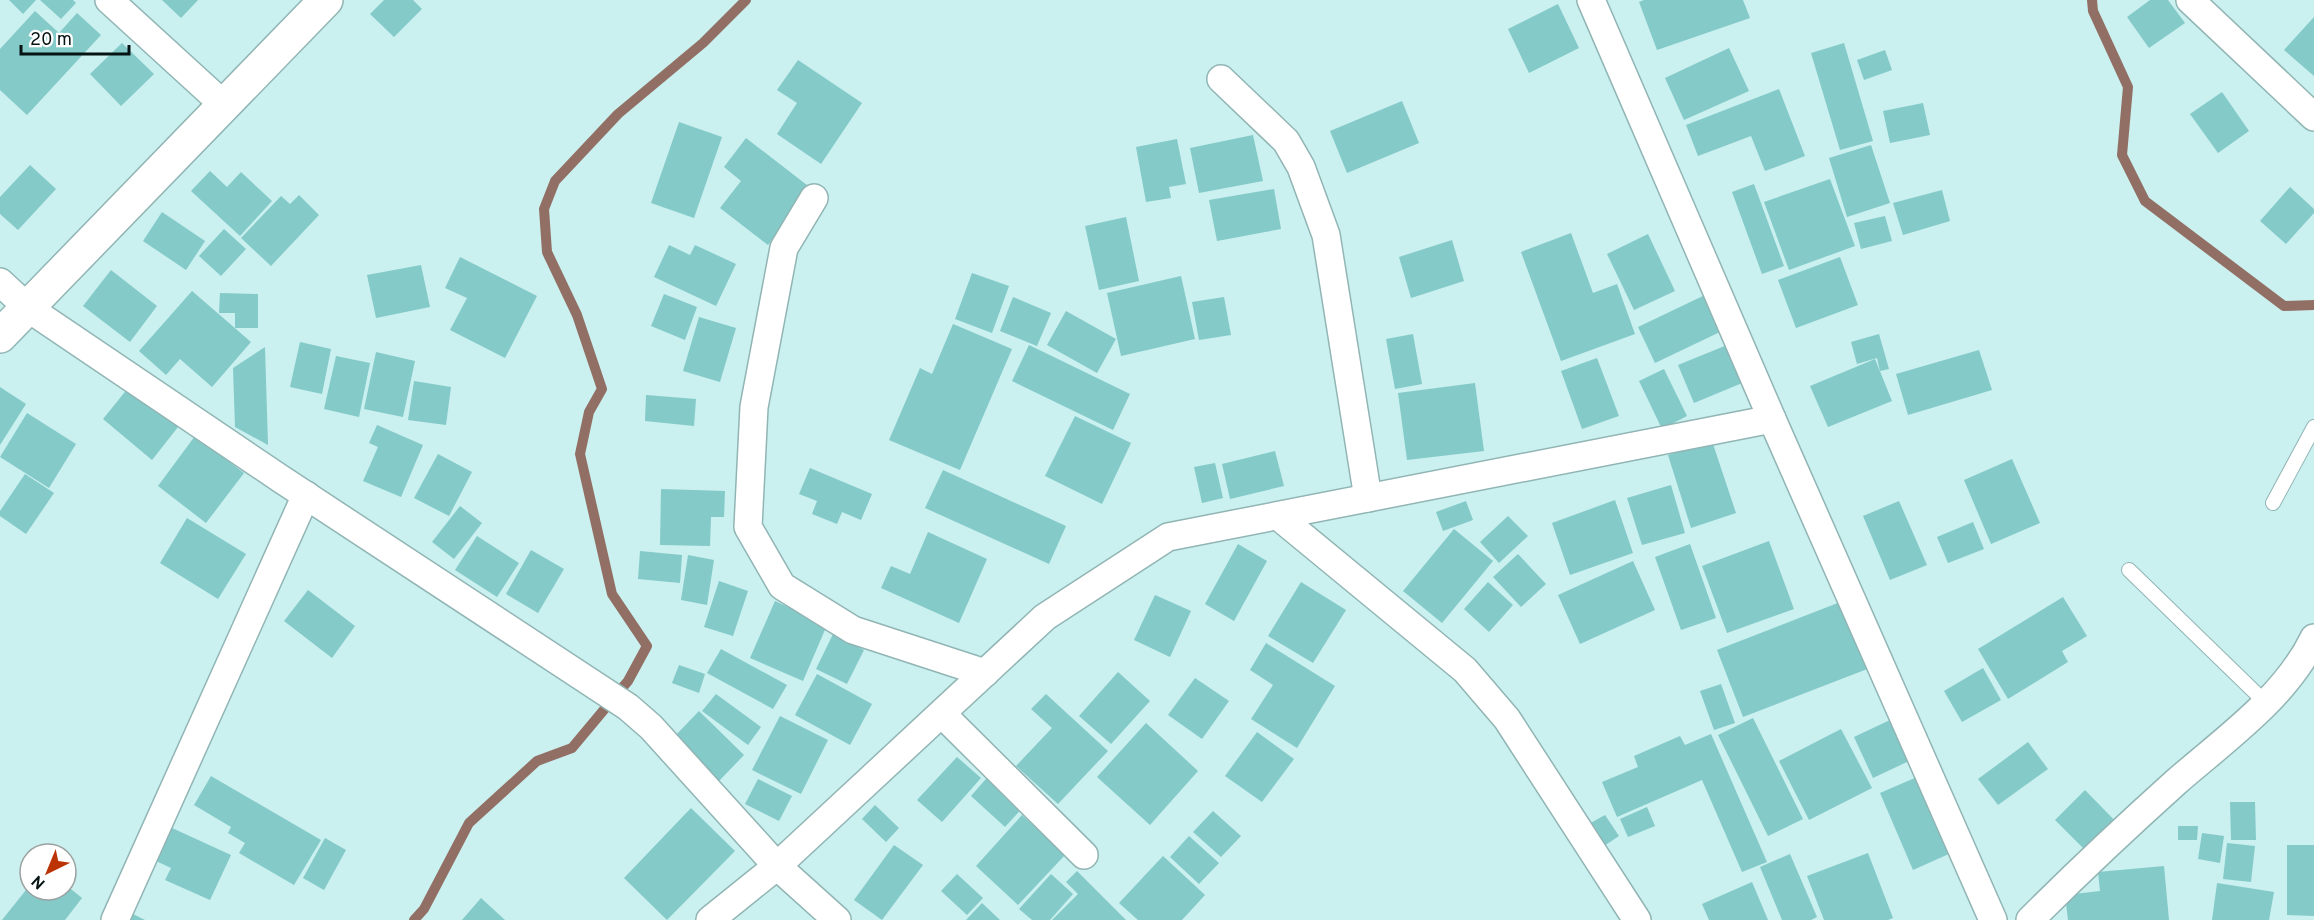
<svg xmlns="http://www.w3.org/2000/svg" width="2314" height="920" font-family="Overpass,sans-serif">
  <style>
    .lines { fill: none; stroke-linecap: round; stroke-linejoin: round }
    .stream { stroke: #926f64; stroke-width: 10 }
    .building { fill: #83cac9 }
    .service-casing { stroke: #91b5b4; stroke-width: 16 }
    .minor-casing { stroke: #91b5b4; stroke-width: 30 }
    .tertiary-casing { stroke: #91b5b4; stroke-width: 36 }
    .service { stroke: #fff; stroke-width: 14 }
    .minor { stroke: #fff; stroke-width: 27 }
    .tertiary { stroke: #fff; stroke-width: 33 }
  </style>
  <rect width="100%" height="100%" fill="#caf0ef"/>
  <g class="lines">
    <g class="stream">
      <polyline points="2092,0 2093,11 2128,87 2122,155 2145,201 2284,306 2314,305"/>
      <polyline points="414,920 424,909 469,823 537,761 572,748 628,681 647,646 612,594 580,454 589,412 602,389 577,315 547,252 544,209 555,181 618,114 703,43 746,0"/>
    </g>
  </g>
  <g class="building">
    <polygon points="9,0 36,0 23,14"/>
    <polygon points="40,0 73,0 76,3 61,19"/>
    <polygon points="162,0 198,0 181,18"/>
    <polygon points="384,0 413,0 422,9 394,37 370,14"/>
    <polygon points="1644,0 1743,0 1750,18 1657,50 1639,2"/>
    <polygon points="2150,0 2168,0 2185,23 2149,48 2127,17"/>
    <polygon points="1558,4 1579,48 1529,73 1508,29"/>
    <polygon points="35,11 59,33 77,13 101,35 27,115 0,90 0,49"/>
    <polygon points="2314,17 2314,76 2284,50"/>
    <polygon points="122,43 154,74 121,106 90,74"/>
    <polygon points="1844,43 1873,141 1840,150 1811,53"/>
    <polygon points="1729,48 1749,91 1684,120 1665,78"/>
    <polygon points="1885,50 1892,70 1864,80 1857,60"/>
    <polygon points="798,60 862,103 821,164 777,134 797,103 777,90"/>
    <polygon points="1779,89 1805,156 1765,171 1751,136 1698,156 1686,125"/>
    <polygon points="2222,92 2249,131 2218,153 2190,114"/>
    <polygon points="1402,101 1419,143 1347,173 1330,131"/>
    <polygon points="1923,103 1930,135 1890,143 1883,111"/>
    <polygon points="679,122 722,137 694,218 651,203"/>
    <polygon points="1253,135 1263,181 1199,193 1190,148"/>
    <polygon points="746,138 812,189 768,245 720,208 741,181 724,167"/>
    <polygon points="1177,139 1186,184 1169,187 1171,198 1146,202 1136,147"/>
    <polygon points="1871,145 1890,203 1847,217 1829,158"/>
    <polygon points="30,165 56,189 18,230 0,214 0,197"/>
    <polygon points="210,171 227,187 241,172 272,201 240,236 191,191"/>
    <polygon points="1830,179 1855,246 1789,270 1764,202"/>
    <polygon points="1754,184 1784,266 1762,274 1732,192"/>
    <polygon points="2290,187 2314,209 2314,213 2286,244 2260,221"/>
    <polygon points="1274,189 1281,229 1217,241 1209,200"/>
    <polygon points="1942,190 1950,221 1903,235 1893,203"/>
    <polygon points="299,195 319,215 271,266 241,238 281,196 290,204"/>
    <polygon points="162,212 205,241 186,270 143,241"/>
    <polygon points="1885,216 1892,241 1861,249 1854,223"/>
    <polygon points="1126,217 1139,281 1099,290 1085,226"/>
    <polygon points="224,229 246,249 221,276 199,256"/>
    <polygon points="1571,233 1593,293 1617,284 1635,334 1561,361 1521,252"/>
    <polygon points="1648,234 1675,291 1634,310 1607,254"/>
    <polygon points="1452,240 1464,281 1411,298 1399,257"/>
    <polygon points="669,245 690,255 695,245 736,264 716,306 654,277"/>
    <polygon points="460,257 537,296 505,358 450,330 467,298 445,288"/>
    <polygon points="1840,257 1858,305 1796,328 1778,280"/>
    <polygon points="421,265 430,307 376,318 367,275"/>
    <polygon points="111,270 157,306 130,342 83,306"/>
    <polygon points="972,273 1009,286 992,333 955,319"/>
    <polygon points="1181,276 1195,339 1121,356 1107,293"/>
    <polygon points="192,291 251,342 212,387 180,359 166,375 139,351"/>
    <polygon points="220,293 258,294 258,328 235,328 235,313 219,313"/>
    <polygon points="664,294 697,307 685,340 651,326"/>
    <polygon points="1705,295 1722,331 1655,363 1638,327"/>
    <polygon points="1013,297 1051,313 1037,346 1000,331"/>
    <polygon points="1224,297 1231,335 1199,340 1192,302"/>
    <polygon points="1066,311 1116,339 1097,373 1047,345"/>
    <polygon points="699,317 736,328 720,382 683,371"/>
    <polygon points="953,324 1012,349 960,470 889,440 920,368 932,374"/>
    <polygon points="1413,334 1422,384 1395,389 1386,339"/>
    <polygon points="1879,334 1889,369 1880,371 1877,358 1857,364 1851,342"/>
    <polygon points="300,342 331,349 322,394 290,387"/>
    <polygon points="1732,343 1747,381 1694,403 1678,365"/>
    <polygon points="1029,345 1130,394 1113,430 1012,381"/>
    <polygon points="265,347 268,445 235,427 233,368"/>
    <polygon points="1979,350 1992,390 1908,415 1896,374"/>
    <polygon points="376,352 415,361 403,417 364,409"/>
    <polygon points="336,356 370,363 359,417 324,409"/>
    <polygon points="1597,358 1619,416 1582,429 1561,371"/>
    <polygon points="1875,359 1892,401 1828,427 1810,386"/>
    <polygon points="1664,369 1687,416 1662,429 1639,381"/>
    <polygon points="414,381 451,387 446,425 408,420"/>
    <polygon points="133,382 182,422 152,460 103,419"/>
    <polygon points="1475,383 1484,451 1407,460 1398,393"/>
    <polygon points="0,387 26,404 0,445"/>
    <polygon points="646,395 696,399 694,426 645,421"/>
    <polygon points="27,413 76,444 49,488 0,457"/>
    <polygon points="1075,416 1131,443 1102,504 1045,476"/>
    <polygon points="377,425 423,445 401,497 363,481 378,447 369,443"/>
    <polygon points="195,436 244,473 206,523 158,486"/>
    <polygon points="1712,441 1736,513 1691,528 1668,455"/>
    <polygon points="1275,451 1284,486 1230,499 1222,464"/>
    <polygon points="438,454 472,472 449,516 414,498"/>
    <polygon points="2012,459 2040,523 1991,544 1964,480"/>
    <polygon points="1215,463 1223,498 1202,503 1194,467"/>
    <polygon points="810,468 872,494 861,520 842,512 837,524 812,514 817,501 799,494"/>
    <polygon points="943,470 1066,526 1049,564 925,508"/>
    <polygon points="25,474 54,493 26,534 0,516 0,511"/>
    <polygon points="1671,485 1685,533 1642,545 1627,498"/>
    <polygon points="661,489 725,491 724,517 711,517 710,546 660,545"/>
    <polygon points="1615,500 1633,553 1570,575 1552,523"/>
    <polygon points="1466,501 1473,520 1443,531 1436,512"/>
    <polygon points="1899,501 1927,565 1890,580 1863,516"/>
    <polygon points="460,506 482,523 454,559 432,542"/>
    <polygon points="1508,516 1528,536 1499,563 1480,542"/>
    <polygon points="187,518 246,554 218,599 160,563"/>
    <polygon points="1973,522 1984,549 1948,563 1937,537"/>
    <polygon points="1454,529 1493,561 1442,623 1403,591"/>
    <polygon points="928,532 987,559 959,623 881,588 891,566 910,574"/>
    <polygon points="477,536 519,563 497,597 455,570"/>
    <polygon points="1769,541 1794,609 1727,633 1702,566"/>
    <polygon points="1238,544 1267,561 1234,621 1205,604"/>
    <polygon points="1690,544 1716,618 1681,630 1655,557"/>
    <polygon points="531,550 564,569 538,613 506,594"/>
    <polygon points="640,551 682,555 680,583 638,579"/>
    <polygon points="1518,554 1546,584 1521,607 1493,577"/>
    <polygon points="688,555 714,560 707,605 681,600"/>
    <polygon points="1633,561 1655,610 1580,644 1558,595"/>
    <polygon points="719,581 748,591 733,636 704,627"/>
    <polygon points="1301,582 1346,610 1313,663 1268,636"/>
    <polygon points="1488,582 1513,605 1489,632 1464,609"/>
    <polygon points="308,590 355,626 332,658 284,621"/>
    <polygon points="1155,595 1191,611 1170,657 1134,640"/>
    <polygon points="2063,597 2087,636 2062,651 2068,662 2008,699 1978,649"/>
    <polygon points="1848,599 1875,666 1743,717 1717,650"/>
    <polygon points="775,601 827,625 803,681 750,658"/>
    <polygon points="833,634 864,650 847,684 816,669"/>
    <polygon points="1266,643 1335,686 1297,748 1251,719 1273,685 1250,670"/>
    <polygon points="721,649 787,685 773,709 707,673"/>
    <polygon points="679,665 705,674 699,693 672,683"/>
    <polygon points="1983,668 2001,700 1962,722 1944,691"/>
    <polygon points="1118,672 1150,701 1111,744 1079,716"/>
    <polygon points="817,674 872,704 850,745 795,715"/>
    <polygon points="1195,678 1229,701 1202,739 1168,715"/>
    <polygon points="1721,684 1735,723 1714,730 1700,691"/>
    <polygon points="716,694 761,727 748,745 702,711"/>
    <polygon points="1046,694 1108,751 1058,804 1016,766 1052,728 1031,709"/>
    <polygon points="699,711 744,755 719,781 675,736"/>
    <polygon points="780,716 828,740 801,794 752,770"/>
    <polygon points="1753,718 1803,819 1768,836 1718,735"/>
    <polygon points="1890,720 1909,761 1873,778 1854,737"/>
    <polygon points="1146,723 1198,771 1150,825 1097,777"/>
    <polygon points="1841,729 1872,788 1809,820 1779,761"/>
    <polygon points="1257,732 1294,759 1262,802 1225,776"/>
    <polygon points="1711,734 1767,862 1742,872 1702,780 1617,817 1602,782 1638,767 1634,756 1680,736 1685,745"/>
    <polygon points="2028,742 2048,769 1998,805 1978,779"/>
    <polygon points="957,757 981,778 942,822 917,800"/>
    <polygon points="992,772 1026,804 1005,827 971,796"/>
    <polygon points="211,776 321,840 294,885 239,853 245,843 228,833 231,827 194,805"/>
    <polygon points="1917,777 1951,853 1913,870 1880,793"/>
    <polygon points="758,779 792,796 779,821 745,804"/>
    <polygon points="2085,790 2119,825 2089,854 2055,820"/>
    <polygon points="2230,802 2255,802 2256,840 2231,840"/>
    <polygon points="875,805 899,828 886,842 862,819"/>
    <polygon points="1647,807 1655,826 1628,837 1620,819"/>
    <polygon points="691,808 735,851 667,920 624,878"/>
    <polygon points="1213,811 1241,836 1221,857 1193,832"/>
    <polygon points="1022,815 1065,855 1018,905 976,866"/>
    <polygon points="1605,815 1619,836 1601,848 1587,825"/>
    <polygon points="2178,826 2198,826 2197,840 2178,840"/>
    <polygon points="172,828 231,855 210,900 165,880 171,868 156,861"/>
    <polygon points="2202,833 2224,836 2220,863 2198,859"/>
    <polygon points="1189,836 1219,863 1199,884 1170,857"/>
    <polygon points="325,838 346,850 324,890 303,878"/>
    <polygon points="2227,843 2255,846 2251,882 2223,879"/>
    <polygon points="894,845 923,865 882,920 854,900"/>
    <polygon points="2287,845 2314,845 2314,916 2287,915"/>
    <polygon points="1868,853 1893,918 1888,920 1824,920 1807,876"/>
    <polygon points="1790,854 1817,917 1811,920 1782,920 1760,867"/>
    <polygon points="1163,856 1205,895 1182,920 1138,920 1119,903"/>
    <polygon points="2164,866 2169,920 2068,920 2065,895 2100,891 2098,872"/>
    <polygon points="1077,871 1126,920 1052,920 1078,894 1066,882"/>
    <polygon points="957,874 983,898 967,915 941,891"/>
    <polygon points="1051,874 1073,894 1050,920 1032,920 1019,909"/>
    <polygon points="1752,882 1768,920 1709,920 1702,904"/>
    <polygon points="2217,883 2274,892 2269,920 2212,920"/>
    <polygon points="30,885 30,890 66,890 66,885 82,898 65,920 2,920"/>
    <polygon points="481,898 505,920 462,920"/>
    <polygon points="982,903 1000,920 966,920"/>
    <polygon points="129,912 145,920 125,920"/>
  </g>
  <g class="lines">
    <g class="service-casing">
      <g id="service">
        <polyline points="2273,503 2314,427"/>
        <polyline points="2129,570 2266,703"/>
      </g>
    </g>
    <g class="minor-casing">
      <g id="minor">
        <polyline points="109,0 224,105"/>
        <polyline points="1591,0 1772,419 1993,920"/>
        <polyline points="2190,0 2314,117"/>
        <polyline points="1221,79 1286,141 1301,167 1326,235 1368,498"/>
        <polyline points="814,198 784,248 754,407 748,527 782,586 853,630 985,673"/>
        <polyline points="0,282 28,308 281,479 628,707 651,727 777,866 837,920"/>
        <polyline points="1278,516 1465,670 1507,719 1637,920"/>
        <polyline points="942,714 1084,855"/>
        <polyline points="115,920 306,495"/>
        <polyline points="710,920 777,866 1045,617 1168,537 1772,419"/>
        <path d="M2030,920c47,-47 96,-93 146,-138 48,-42 109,-84 138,-144"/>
      </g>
    </g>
    <g class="tertiary-casing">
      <polyline id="tertiary" points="0,336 326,0"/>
    </g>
    <use href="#service" class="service"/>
    <use href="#minor" class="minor"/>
    <use href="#tertiary" class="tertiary"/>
  </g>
  <g transform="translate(48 872) rotate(223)"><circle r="28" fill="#ffffff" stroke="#9ba1a1" stroke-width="1.5"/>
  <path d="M0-4.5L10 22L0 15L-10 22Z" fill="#bc3306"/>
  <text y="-9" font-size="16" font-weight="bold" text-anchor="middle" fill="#061313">N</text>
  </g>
  <path d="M21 45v9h108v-9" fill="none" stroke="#061313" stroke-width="3"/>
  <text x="30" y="45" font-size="18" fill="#061313" stroke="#ffffff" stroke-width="4.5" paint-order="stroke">20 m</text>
</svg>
